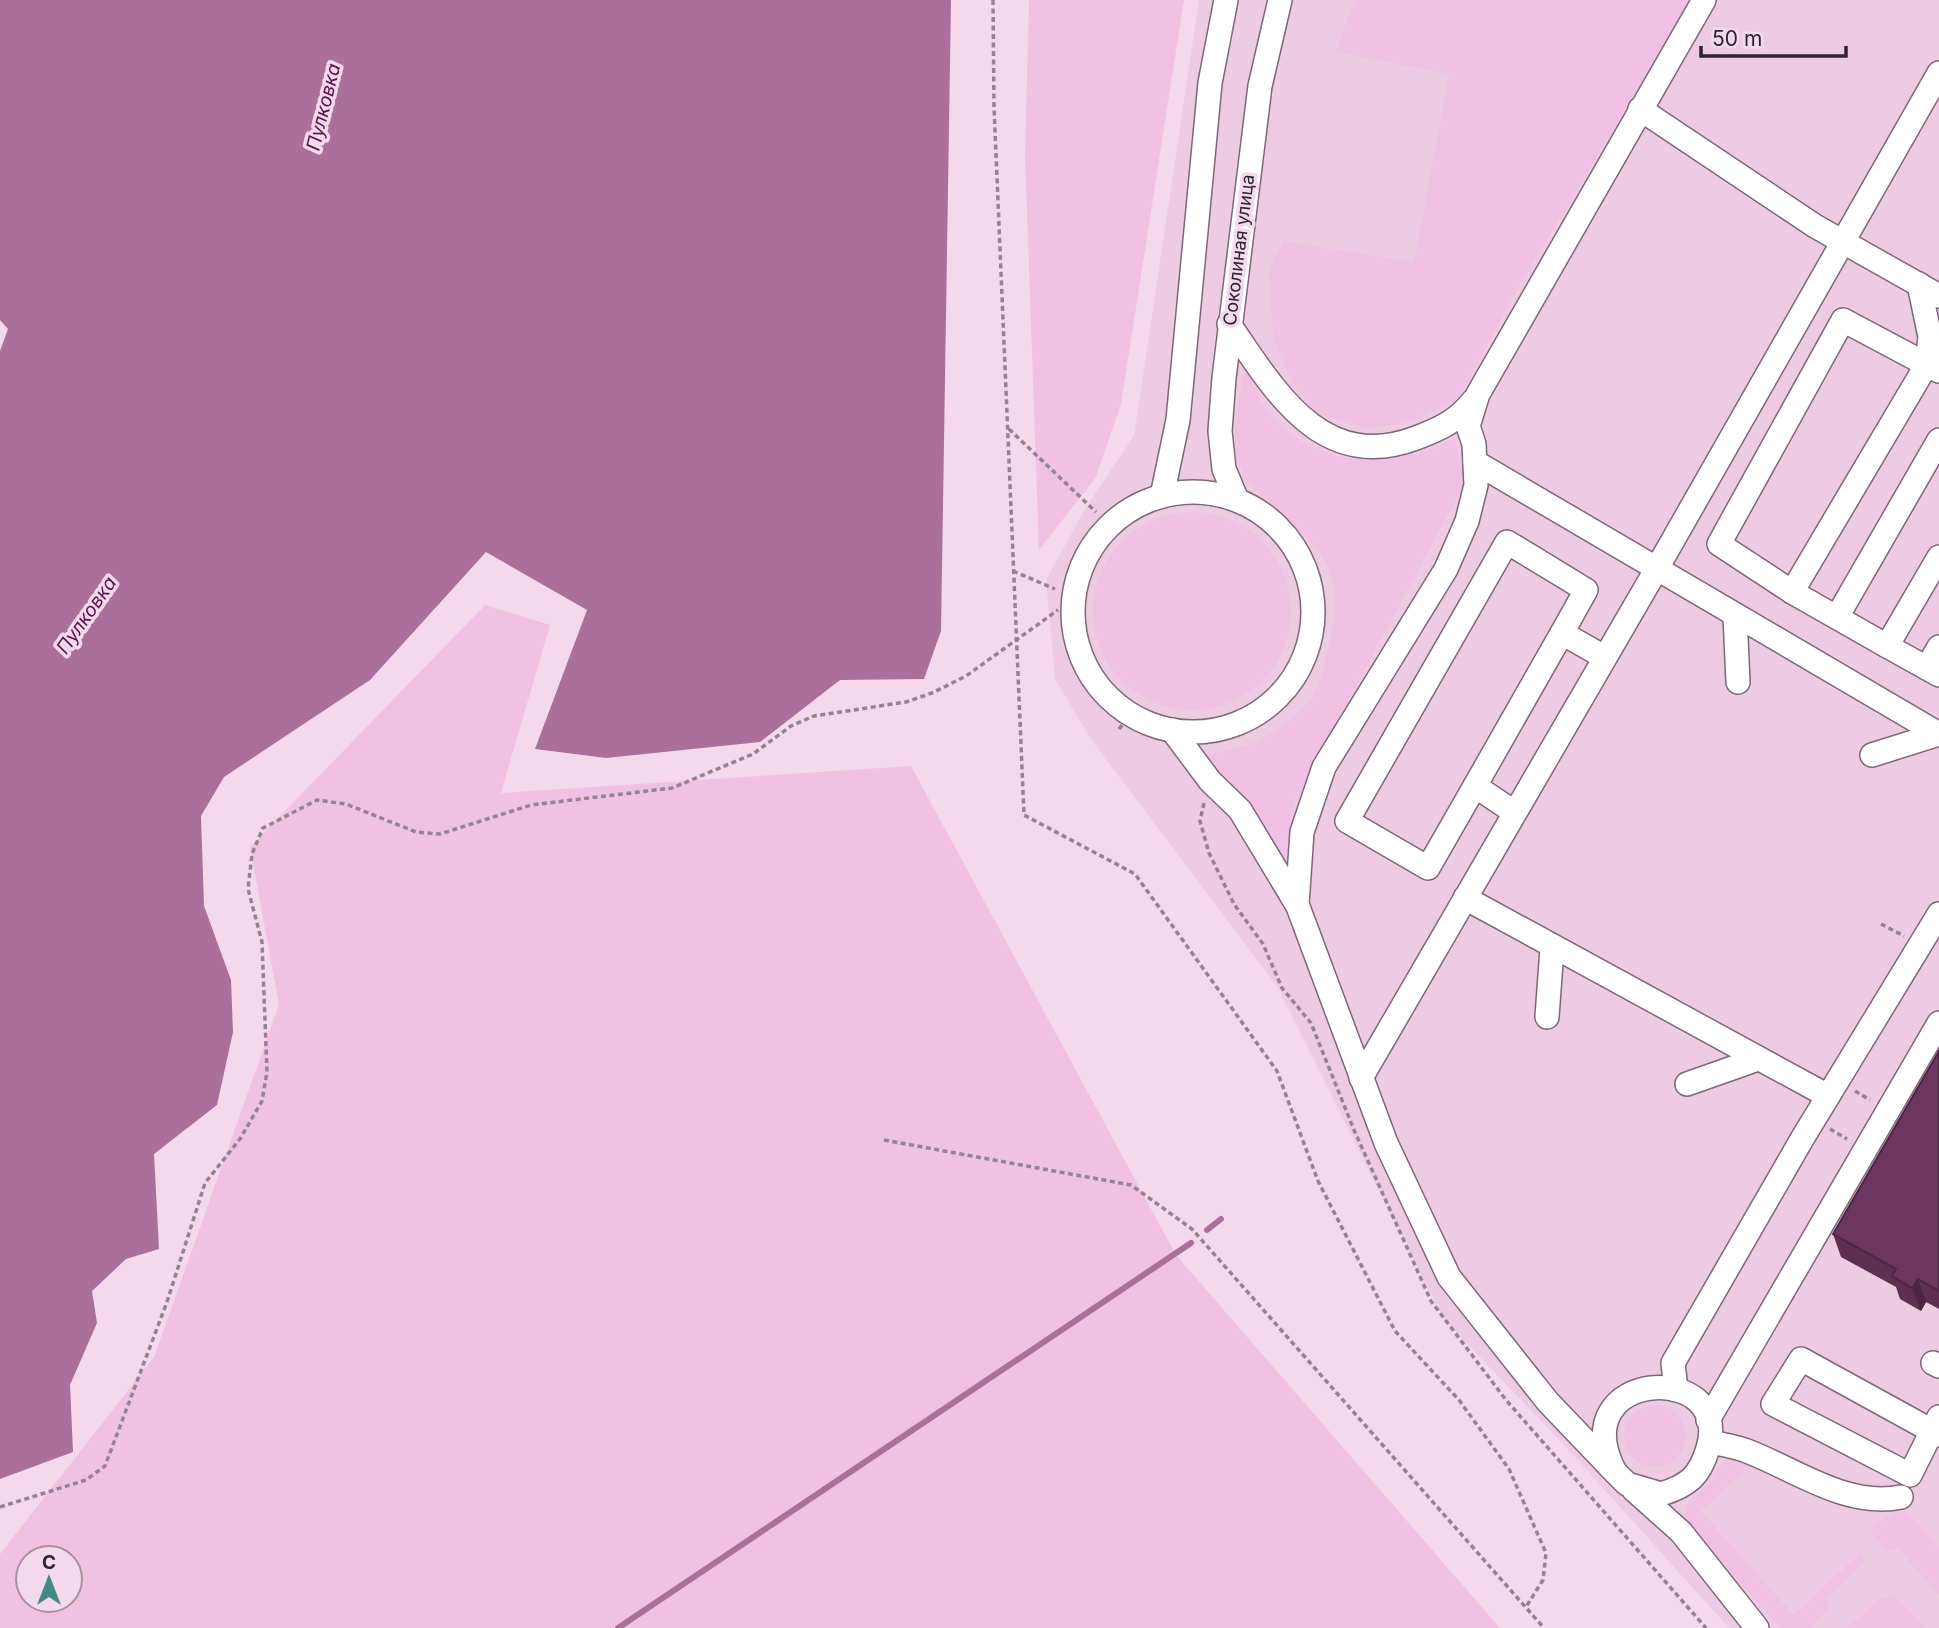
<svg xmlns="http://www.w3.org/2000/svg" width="1939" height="1628" font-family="Inter,sans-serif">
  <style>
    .built { fill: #edcce3 }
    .green { fill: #f1c1e4; fill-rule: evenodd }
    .water { fill: #aa6f9b }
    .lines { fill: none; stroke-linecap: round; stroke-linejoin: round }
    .stream { stroke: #aa6f9b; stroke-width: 6 }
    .minor-casing { stroke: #7e6778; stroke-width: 26 }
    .path { stroke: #94828f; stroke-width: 3.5; stroke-dasharray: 5 3.5; stroke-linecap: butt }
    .minor { stroke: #fff; stroke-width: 23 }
    .wall { fill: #5e2e53 }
    .shaded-wall { fill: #4c2643 }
    .building { fill: #6d3660; stroke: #4c2643; stroke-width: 2 }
    .labels { text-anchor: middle; stroke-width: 7; stroke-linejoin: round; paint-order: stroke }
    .street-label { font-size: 18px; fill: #2e242b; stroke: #f4d9ec }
    .water-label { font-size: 19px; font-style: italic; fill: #5b124e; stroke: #f4d9ec }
  </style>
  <rect width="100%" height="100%" fill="#f4d9ec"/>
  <polygon class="built" points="1199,0 1939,0 1939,1628 1729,1628 1566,1447 1444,1320 1277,986 1092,741 1055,679 1046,580 1086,507 1134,436"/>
  <g class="green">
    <polygon points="1029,0 1184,0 1121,404 1096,477 1039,550 1025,156"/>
    <polygon points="1354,0 1691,0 1517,290 1457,401 1406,423 1365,429 1315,412 1295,388 1273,339 1269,270 1283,241 1414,262 1449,74 1336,52"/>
    <path d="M1245,368c7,13 12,27 20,39 40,62 132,64 190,31l9,40 -3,12 -167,313 -7,39 -1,27 -51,-79 -36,-36c43,0 84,-21 111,-54 12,-16 15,-42 20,-61 6,-27 9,-51 -5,-77 -21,-40 -70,-57 -86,-99 -10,-30 0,-65 6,-95z"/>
    <circle cx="1192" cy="611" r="99"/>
    <path d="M485,605l65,20 -49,168 410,-27 265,489 324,373h-1500v-74l154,-197 125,-352 -29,-158zM28,1558h42v42h-42z"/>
    <circle cx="1655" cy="1436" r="31"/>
    <polygon points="1740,1458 1801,1486 1799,1490 1749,1467 1701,1511 1794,1615 1861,1552 1866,1561 1826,1599 1830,1607 1810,1628 1780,1628 1690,1529 1684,1512 1689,1501 1711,1481 1718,1466 1727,1459"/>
    <polygon points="1899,1511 1910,1515 1939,1548 1939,1595 1898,1549 1888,1551 1871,1533 1873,1524"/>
    <polygon points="1889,1596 1899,1599 1925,1628 1847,1628 1880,1599"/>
  </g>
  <polygon class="water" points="0,0 951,0 941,631 924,679 840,680 760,742 606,758 535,749 587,610 486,552 370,680 224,777 201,816 204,906 231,980 233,1032 217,1105 154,1154 159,1249 126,1259 92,1291 97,1323 70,1385 73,1452 0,1479 0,351 8,329 0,320"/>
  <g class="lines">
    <g class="stream">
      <polyline points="1207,1230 1221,1219"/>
      <polyline points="618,1628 1191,1243"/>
    </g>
    <g class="minor-casing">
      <g id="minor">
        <polyline points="1640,109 1815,226 1939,296"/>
        <polyline points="1919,284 1930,337 1927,364 1792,592 1887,646 1939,557"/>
        <path d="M1229,324c45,65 92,150 187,114 24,-9 41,-17 57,-37"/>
        <polyline points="1475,462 1939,734"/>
        <circle cx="1193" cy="612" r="120"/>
        <polyline points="1162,496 1178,420 1210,83 1226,0"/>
        <polyline points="1237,500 1224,469 1220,431 1224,378 1260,86 1280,0"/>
        <polyline points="1792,592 1719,544 1843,320 1939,371"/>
        <polyline points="1735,616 1738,682"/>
        <polyline points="1837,617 1939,440"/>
        <polyline points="1887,646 1939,675"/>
        <polyline points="1927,668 1939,647"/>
        <polyline points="1172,730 1210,781 1240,810 1296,903"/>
        <polyline points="1872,755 1939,734"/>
        <polyline points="1475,786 1428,868 1347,821 1507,542 1586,590 1562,633"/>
        <polyline points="1514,812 1475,786 1562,633 1604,657"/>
        <polyline points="1465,898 1828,1096"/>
        <polyline points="1547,1017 1552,948"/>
        <polyline points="1361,1078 1656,570 1939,73"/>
        <polyline points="1687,1084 1758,1059"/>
        <polyline points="1933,1363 1939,1366"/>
        <polyline points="1676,1390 1673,1363 1802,1139 1939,914"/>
        <polyline points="1939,1417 1910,1475 1773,1404 1801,1359 1932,1431 1939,1435"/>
        <polyline points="1708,1420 1939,1023"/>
        <path d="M1710,1442c14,3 29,5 42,11 47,19 97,55 149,44"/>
        <path d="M1615,1472c-54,-104 119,-112 93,-24 -8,28 -20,38 -47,46l-34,-10 -12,-12 -67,-70 -99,-125 -63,-134 -89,-239 5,-72 22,-65 122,-198 21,-48 9,-36 -2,-41 -6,-18 10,-32 226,-394"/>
        <polyline points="1634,1490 1681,1532 1757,1628"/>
      </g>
    </g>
    <g class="path">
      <polyline points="993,0 994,107 1024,815 1135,874 1277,1071 1318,1181 1395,1331 1459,1400 1509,1469 1546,1553 1543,1580 1526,1607"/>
      <polyline points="1009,429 1096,512"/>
      <polyline points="1013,571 1055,589"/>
      <polyline points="1119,729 1130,715"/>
      <polyline points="1204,803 1200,821 1209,853 1234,904 1263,944 1282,988 1311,1023 1354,1130 1431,1301 1506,1400 1706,1628"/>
      <polyline points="1881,924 1904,936"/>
      <polyline points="1855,1091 1870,1100"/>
      <polyline points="1830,1129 1847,1139"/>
      <polyline points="884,1140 1131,1185 1192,1229 1544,1628"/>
      <polyline points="0,1507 86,1480 105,1466 167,1302 205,1183 240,1139 262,1101 267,1072 262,942 248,889 252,854 263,828 317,800 346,804 416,832 440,834 531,805 672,788 753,754 791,726 814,716 906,702 932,693 966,676 1058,610"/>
    </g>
    <use href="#minor" class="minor"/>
  </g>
  <polygon class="wall" points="1939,1051 1939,1309 1926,1302 1921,1311 1900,1299 1896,1287 1841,1257 1833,1234"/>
  <polygon class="shaded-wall" points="1918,1279 1926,1302 1921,1311 1912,1288"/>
  <polygon class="building" points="1939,1051 1939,1291 1918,1279 1912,1288 1892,1276 1896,1269 1833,1234"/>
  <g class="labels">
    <g class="street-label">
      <text transform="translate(1239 250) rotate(-83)" y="6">Соколиная улица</text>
    </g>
    <g class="water-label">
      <text transform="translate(323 107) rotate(-76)" y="7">Пулковка</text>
      <text transform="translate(86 615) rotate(-55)" y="7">Пулковка</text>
    </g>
  </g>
  <g transform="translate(49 1579)"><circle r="33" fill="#f4d9ec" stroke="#a5919f" stroke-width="2"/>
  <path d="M0-5L12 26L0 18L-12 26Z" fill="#438a85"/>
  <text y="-10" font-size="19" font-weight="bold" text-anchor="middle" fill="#2e242b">С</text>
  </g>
  <path d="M1701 46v10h145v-10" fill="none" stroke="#2e242b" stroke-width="3.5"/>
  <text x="1712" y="46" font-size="21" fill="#2e242b" stroke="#f4d9ec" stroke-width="5" paint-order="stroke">50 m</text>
</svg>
